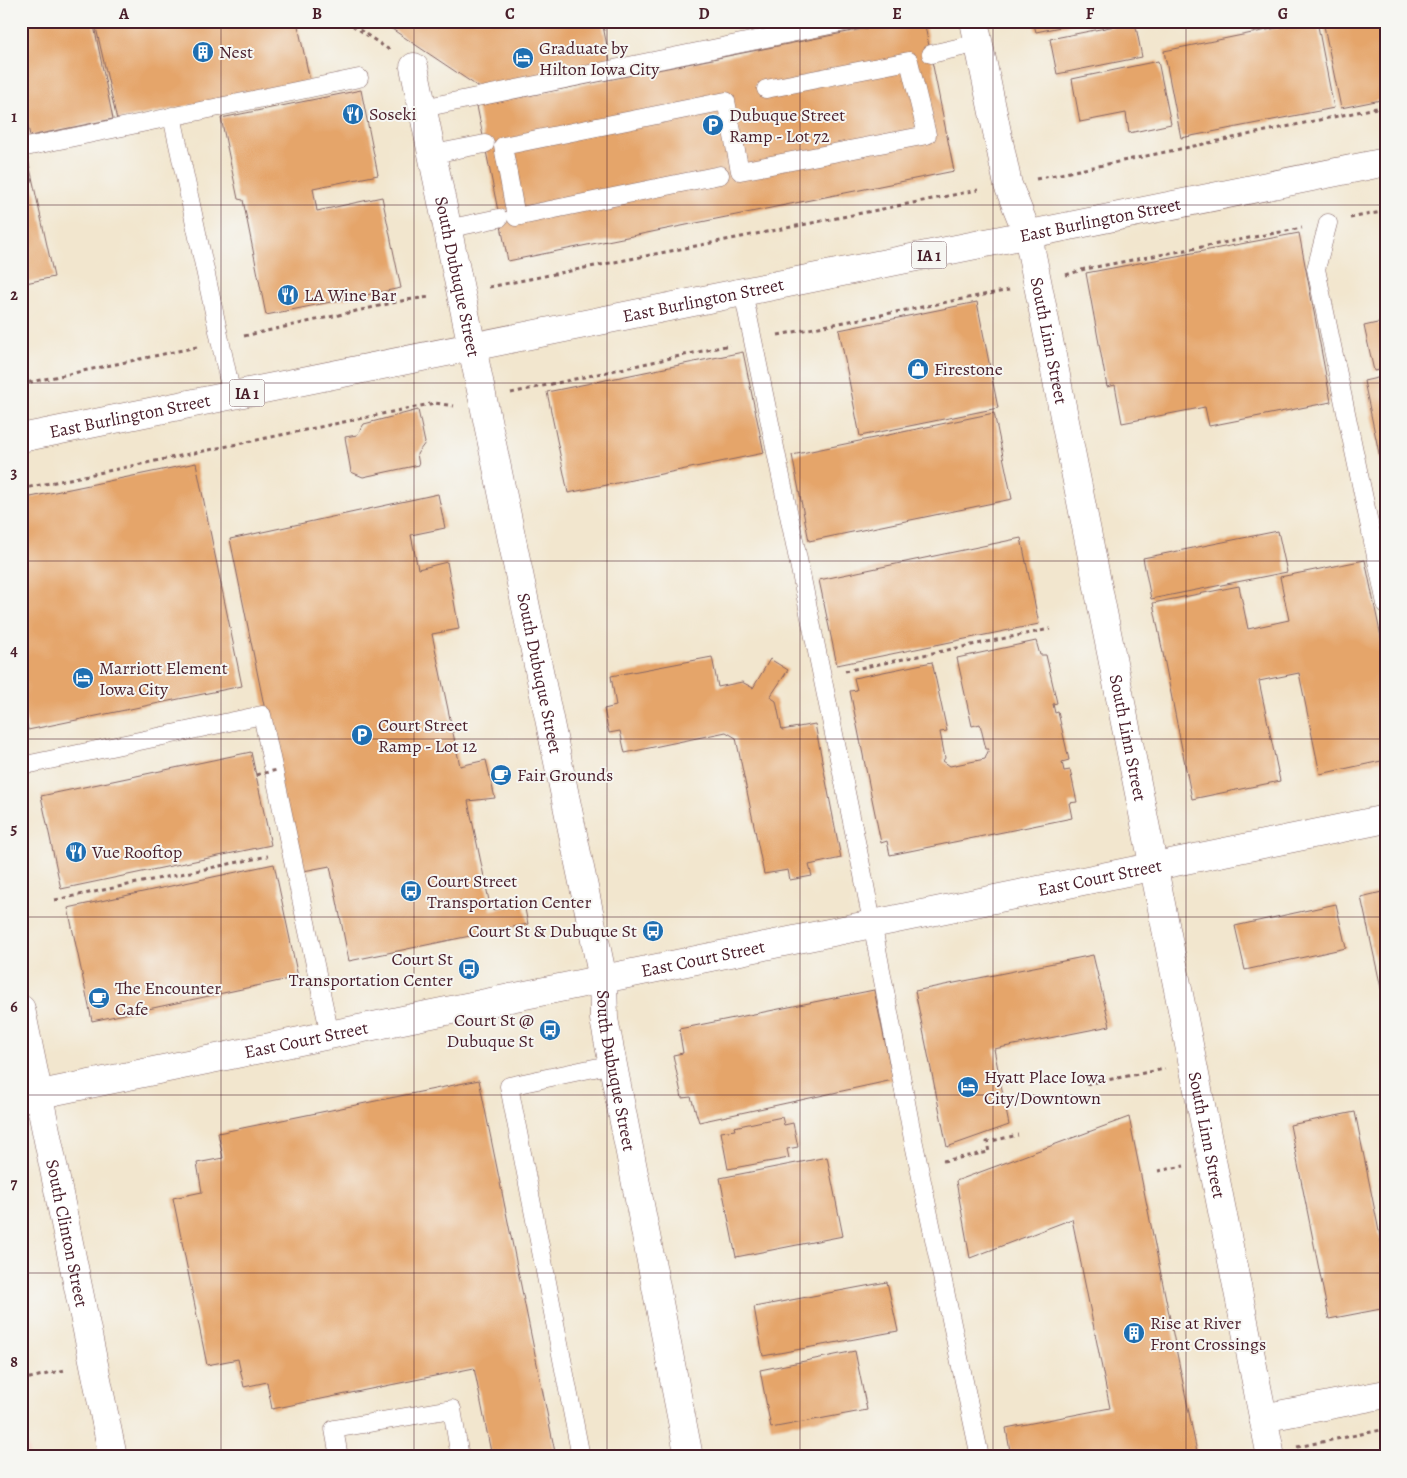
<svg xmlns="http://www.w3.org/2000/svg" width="1407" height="1478" font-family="Alegreya,serif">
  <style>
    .built { fill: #f6d2c4 }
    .building { fill: #e5a56b }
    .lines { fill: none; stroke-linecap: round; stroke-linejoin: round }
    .service-casing { stroke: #856564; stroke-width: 19 }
    .minor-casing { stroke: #856564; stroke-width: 29 }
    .tertiary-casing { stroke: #856564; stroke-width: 29 }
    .primary-casing { stroke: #856564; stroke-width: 29 }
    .path { stroke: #856564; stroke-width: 3; stroke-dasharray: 4 4; stroke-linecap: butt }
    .service { stroke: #fff; stroke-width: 18 }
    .minor { stroke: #fff; stroke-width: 28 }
    .tertiary { stroke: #fff; stroke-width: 28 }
    .primary { stroke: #fff; stroke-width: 28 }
    .path-bridge { stroke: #856564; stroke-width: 3; stroke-dasharray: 4 4; stroke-linecap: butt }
    .grid { fill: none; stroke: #4a1f2b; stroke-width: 1; stroke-opacity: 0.55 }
    .labels { text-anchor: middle; stroke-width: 4; stroke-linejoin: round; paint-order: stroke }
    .shield { fill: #f6f6f2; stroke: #7e6067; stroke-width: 1 }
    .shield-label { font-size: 16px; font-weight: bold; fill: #4a1f2b }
    .poi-label { font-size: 18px; fill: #4a1f2b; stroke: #f6f6f2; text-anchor: start }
    .street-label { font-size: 18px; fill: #4a1f2b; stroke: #f6f6f2 }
    .neatline { fill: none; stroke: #4a1f2b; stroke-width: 2 }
    .grid-label { font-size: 16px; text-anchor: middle; font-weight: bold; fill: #4a1f2b }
  </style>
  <rect width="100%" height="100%" fill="#f6f6f2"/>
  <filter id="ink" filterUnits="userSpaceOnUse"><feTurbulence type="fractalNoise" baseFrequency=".02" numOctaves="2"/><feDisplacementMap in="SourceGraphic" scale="10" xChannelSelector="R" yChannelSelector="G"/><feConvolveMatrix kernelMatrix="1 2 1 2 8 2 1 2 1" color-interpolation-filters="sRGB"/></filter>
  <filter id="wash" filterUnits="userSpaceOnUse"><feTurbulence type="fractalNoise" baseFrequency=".0096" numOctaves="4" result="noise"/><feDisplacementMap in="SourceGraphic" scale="20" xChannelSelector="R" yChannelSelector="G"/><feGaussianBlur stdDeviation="1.12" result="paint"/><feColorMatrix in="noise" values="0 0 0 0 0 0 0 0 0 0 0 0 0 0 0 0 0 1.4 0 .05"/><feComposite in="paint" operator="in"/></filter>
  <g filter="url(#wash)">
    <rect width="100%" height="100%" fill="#f2e6ce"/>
    <polygon class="built" points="21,1412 30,1457 21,1457"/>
    <g id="blocks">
      <g class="building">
        <polygon points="21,21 93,21 113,119 30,136 21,92"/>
        <polygon points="103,21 297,21 310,81 117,120 95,23"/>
        <polygon points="380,21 602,21 611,66 486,92"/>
        <polygon points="903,21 924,21 954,171 508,261 477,106"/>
        <polygon points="1033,21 1084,21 1084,22 1036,32"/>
        <polygon points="1311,21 1317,21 1334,108 1181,138 1164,51"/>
        <polygon points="1323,21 1386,21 1386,99 1341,108"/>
        <polygon points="1135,22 1142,57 1057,74 1050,39"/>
        <polygon points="1158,61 1171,124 1129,133 1126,113 1080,122 1072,79"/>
        <polygon points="361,90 378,175 313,188 317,211 382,197 401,288 266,315 243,200 238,199 221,118"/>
        <polygon points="28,159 54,277 21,284 21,161"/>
        <polygon points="1299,233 1331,402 1209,426 1205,407 1122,423 1115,385 1107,387 1086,273"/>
        <polygon points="977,302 998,408 860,436 839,330"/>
        <polygon points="1386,321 1386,369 1374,371 1364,326"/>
        <polygon points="743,352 764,453 568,493 547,392"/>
        <polygon points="1386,376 1386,482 1385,482 1364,381"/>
        <polygon points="418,410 425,443 417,454 419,465 363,477 351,472 345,437 357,435 364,424"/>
        <polygon points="994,413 1012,499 809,541 792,455"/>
        <polygon points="196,463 242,686 28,730 21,697 21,499"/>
        <polygon points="438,494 445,528 411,535 418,569 447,562 459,629 432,634 460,766 486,760 495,798 468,801 491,910 524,904 528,924 349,961 330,866 298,872 230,539"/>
        <polygon points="1278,531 1287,572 1151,599 1143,558"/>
        <polygon points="1021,538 1039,624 837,665 819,580"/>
        <polygon points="1365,560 1386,661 1386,760 1320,774 1299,673 1259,681 1280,781 1192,799 1153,603 1239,586 1248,629 1289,620 1280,577"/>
        <polygon points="1036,641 1040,655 1046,655 1057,703 1053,704 1055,713 1058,712 1069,760 1062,762 1064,771 1070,770 1077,802 1069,803 1072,818 890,855 887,841 881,843 850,691 857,690 854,678 932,662 947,731 940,732 945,758 943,761 950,766 985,759 989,749 986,749 980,724 972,726 957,658"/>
        <polygon points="712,657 718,687 742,682 753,688 770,659 788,670 770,697 776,701 782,730 815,724 841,858 809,865 812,876 790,880 788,870 764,874 736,738 726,732 625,753 620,731 609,733 604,709 616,706 611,676"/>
        <polygon points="251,752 271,845 61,889 41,796"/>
        <polygon points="274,864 298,977 92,1021 68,908"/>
        <polygon points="1386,891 1386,1006 1385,1006 1361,897"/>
        <polygon points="1336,904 1346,948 1245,970 1235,926"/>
        <polygon points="1093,955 1110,1026 994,1049 1009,1125 947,1147 915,991"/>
        <polygon points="874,990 893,1080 699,1122 691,1097 682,1098 673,1055 683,1053 679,1029"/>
        <polygon points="479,1080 556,1457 492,1457 474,1368 272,1409 267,1382 244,1387 238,1359 207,1365 173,1198 202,1192 197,1163 223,1158 218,1133"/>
        <polygon points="1355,1112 1386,1266 1386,1308 1329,1319 1290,1125"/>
        <polygon points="782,1117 784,1125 793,1123 798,1147 787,1149 789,1158 728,1169 721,1132 735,1130 734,1127"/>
        <polygon points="1129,1117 1198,1457 1011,1457 1006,1428 1110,1408 1072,1219 970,1258 956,1181"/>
        <polygon points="827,1157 843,1236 736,1257 720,1178"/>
        <polygon points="887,1282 898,1331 763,1356 754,1307"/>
        <polygon points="855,1351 867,1410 771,1428 760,1370"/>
      </g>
    </g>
  </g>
  <g filter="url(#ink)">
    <use href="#blocks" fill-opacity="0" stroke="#856564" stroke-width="1"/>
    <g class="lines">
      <g class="service-casing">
        <g id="service">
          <polyline points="931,54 979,43"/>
          <polyline points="423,108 850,21"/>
          <polyline points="172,116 232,396"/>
          <polyline points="21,148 359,78"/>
          <polyline points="433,154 485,144"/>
          <polyline points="720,175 516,217 503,146 726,101 740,171 927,135 909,61 766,89"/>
          <polyline points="1328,223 1316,269 1386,604"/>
          <polyline points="447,229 499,218"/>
          <polyline points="743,292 863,875 913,1139 980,1457"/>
          <polyline points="21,766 262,715 330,1035"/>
          <polyline points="339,1457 334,1429 452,1409 460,1457"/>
          <polyline points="581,1457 509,1086 613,1064"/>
        </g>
      </g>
      <g class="minor-casing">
        <polyline id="minor" points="1263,1418 1386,1394"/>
      </g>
      <g class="tertiary-casing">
        <g id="tertiary">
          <path id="s1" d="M974,21l34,164 20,50 243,1222"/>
          <path id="s2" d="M414,67l189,912 1,40 85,438"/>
          <path id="s3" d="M21,1009l92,448"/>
          <path id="s4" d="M21,1098l1365,-279"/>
        </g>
      </g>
      <g class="primary-casing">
        <g id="primary">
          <path id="s5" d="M21,438l1365,-276"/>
        </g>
      </g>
      <g class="path">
        <polyline points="346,21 391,51"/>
        <polyline points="1036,179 1386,106"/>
        <polyline points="1350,218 1386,211"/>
        <polyline points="1066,275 1085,269 1302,228"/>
        <polyline points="489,287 978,190"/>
        <polyline points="778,335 1009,290"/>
        <polyline points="244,336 406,300 431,297"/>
        <polyline points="21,384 197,347"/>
        <polyline points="511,393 730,345"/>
        <polyline points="21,489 435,403 454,406"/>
        <polyline points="845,671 1050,629"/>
        <polyline points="55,900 268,856"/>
        <polyline points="1086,1084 1165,1069"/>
        <polyline points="943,1161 989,1152 987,1142 1018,1135"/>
        <polyline points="1158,1171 1184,1166"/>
        <polyline points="21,1380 65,1370"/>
        <polyline points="1297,1447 1386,1429"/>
      </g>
      <use href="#service" class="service"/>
      <use href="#minor" class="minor"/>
      <use href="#tertiary" class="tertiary"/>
      <use href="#primary" class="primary"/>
      <polyline class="path-bridge" points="256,775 277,770"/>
    </g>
  </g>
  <path class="grid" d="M221,21v1436M414,21v1436M607,21v1436M800,21v1436M993,21v1436M1186,21v1436M21,205h1365M21,383h1365M21,561h1365M21,739h1365M21,917h1365M21,1095h1365M21,1273h1365"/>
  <defs>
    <g id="building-disc" transform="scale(1.125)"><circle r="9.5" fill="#1f6fb2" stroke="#f6f6f2"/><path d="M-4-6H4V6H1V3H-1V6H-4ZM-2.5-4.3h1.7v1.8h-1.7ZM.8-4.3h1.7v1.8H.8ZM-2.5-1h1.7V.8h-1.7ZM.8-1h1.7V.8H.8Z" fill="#fff"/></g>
    <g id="hotel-disc" transform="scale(1.125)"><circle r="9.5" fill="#1f6fb2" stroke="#f6f6f2"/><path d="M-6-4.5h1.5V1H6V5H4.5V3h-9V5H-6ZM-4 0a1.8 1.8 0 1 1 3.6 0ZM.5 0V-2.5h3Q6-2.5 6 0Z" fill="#fff"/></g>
    <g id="restaurant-disc" transform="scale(1.125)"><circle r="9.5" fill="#1f6fb2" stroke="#f6f6f2"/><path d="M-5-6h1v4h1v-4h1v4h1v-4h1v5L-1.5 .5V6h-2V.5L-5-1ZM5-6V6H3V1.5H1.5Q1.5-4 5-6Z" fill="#fff"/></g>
    <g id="parking-disc" transform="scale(1.125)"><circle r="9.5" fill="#1f6fb2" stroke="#f6f6f2"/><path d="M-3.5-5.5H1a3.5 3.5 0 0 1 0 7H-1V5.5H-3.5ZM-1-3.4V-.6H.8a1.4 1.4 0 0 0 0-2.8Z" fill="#fff"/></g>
    <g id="shop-disc" transform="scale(1.125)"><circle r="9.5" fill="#1f6fb2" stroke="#f6f6f2"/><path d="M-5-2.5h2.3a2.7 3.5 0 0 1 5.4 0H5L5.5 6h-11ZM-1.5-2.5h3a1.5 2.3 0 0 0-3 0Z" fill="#fff"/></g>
    <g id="cafe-disc" transform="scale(1.125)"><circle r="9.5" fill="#1f6fb2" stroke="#f6f6f2"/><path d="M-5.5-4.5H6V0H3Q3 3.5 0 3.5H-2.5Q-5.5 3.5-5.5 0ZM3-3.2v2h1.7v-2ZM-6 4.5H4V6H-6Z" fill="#fff"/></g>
    <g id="bus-disc" transform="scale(1.125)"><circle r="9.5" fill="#1f6fb2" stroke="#f6f6f2"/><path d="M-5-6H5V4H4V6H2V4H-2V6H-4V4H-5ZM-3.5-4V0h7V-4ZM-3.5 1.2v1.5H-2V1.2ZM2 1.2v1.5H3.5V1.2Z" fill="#fff"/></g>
  </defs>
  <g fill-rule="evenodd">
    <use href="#building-disc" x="203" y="52"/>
    <use href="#hotel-disc" x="523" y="58"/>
    <use href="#restaurant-disc" x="353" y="114"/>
    <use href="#parking-disc" x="713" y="125"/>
    <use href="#restaurant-disc" x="288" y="295"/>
    <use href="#shop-disc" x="918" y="369"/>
    <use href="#hotel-disc" x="83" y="678"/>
    <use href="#parking-disc" x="362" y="735"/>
    <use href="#cafe-disc" x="501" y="775"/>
    <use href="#restaurant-disc" x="76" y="852"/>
    <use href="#bus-disc" x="411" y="891"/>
    <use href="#bus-disc" x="653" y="931"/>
    <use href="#bus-disc" x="469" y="969"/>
    <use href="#cafe-disc" x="99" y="998"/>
    <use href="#bus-disc" x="550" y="1030"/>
    <use href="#hotel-disc" x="968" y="1087"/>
    <use href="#building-disc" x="1134" y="1333"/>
  </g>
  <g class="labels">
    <g class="shield">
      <rect x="911.5" y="241.5" width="35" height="27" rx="4"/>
      <rect x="229.5" y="379.5" width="35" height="27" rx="4"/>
    </g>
    <g class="shield-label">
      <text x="929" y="261">IA 1</text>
      <text x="247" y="399">IA 1</text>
    </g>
    <g class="poi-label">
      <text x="539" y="54">Graduate by<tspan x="539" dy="21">Hilton Iowa City</tspan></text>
      <text x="219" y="58">Nest</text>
      <text x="369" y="120">Soseki</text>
      <text x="729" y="121">Dubuque Street<tspan x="729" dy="21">Ramp - Lot 72</tspan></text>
      <text x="304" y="301">LA Wine Bar</text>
      <text x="934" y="375">Firestone</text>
      <text x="99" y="674">Marriott Element<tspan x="99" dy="21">Iowa City</tspan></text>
      <text x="378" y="731">Court Street<tspan x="378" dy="21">Ramp - Lot 12</tspan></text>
      <text x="517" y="781">Fair Grounds</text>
      <text x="92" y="858">Vue Rooftop</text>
      <text x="427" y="887">Court Street<tspan x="427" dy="21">Transportation Center</tspan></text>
      <text x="637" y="937" text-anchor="end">Court St &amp; Dubuque St</text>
      <text x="453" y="965" text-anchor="end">Court St<tspan x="453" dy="21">Transportation Center</tspan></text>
      <text x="115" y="994">The Encounter<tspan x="115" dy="21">Cafe</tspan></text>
      <text x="534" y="1026" text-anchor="end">Court St @<tspan x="534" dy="21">Dubuque St</tspan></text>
      <text x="984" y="1083">Hyatt Place Iowa<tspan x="984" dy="21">City/Downtown</tspan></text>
      <text x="1150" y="1329">Rise at River<tspan x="1150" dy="21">Front Crossings</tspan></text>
    </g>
    <g class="street-label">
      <text dy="6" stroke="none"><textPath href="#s5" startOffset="1101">East Burlington Street</textPath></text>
      <text dy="6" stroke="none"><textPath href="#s2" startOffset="214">South Dubuque Street</textPath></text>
      <text dy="6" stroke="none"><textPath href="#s5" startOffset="696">East Burlington Street</textPath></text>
      <text dy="6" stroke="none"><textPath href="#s1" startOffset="329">South Linn Street</textPath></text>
      <text dy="6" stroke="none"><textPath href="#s5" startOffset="111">East Burlington Street</textPath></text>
      <text dy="6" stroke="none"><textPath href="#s2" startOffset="619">South Dubuque Street</textPath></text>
      <text dy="6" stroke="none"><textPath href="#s1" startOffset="734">South Linn Street</textPath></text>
      <text dy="6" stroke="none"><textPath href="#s4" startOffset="1101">East Court Street</textPath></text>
      <text dy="6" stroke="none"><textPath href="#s4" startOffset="696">East Court Street</textPath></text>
      <text dy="6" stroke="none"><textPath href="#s4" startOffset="291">East Court Street</textPath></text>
      <text dy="6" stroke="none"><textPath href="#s2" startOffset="1024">South Dubuque Street</textPath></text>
      <text dy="6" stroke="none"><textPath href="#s1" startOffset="1139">South Linn Street</textPath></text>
      <text dy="6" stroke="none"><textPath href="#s3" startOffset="229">South Clinton Street</textPath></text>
    </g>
  </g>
  <rect width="1407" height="1478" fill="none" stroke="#f6f6f2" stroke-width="55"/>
  <rect x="28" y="28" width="1352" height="1422" class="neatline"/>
  <g class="grid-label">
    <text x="124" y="19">A</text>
    <text x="317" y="19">B</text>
    <text x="510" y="19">C</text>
    <text x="704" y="19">D</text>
    <text x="897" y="19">E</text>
    <text x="1090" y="19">F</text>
    <text x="1283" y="19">G</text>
    <text x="14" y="122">1</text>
    <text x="14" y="300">2</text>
    <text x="14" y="478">3</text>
    <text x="14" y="656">4</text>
    <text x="14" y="834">5</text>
    <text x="14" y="1012">6</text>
    <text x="14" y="1189">7</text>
    <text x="14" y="1367">8</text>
  </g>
</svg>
